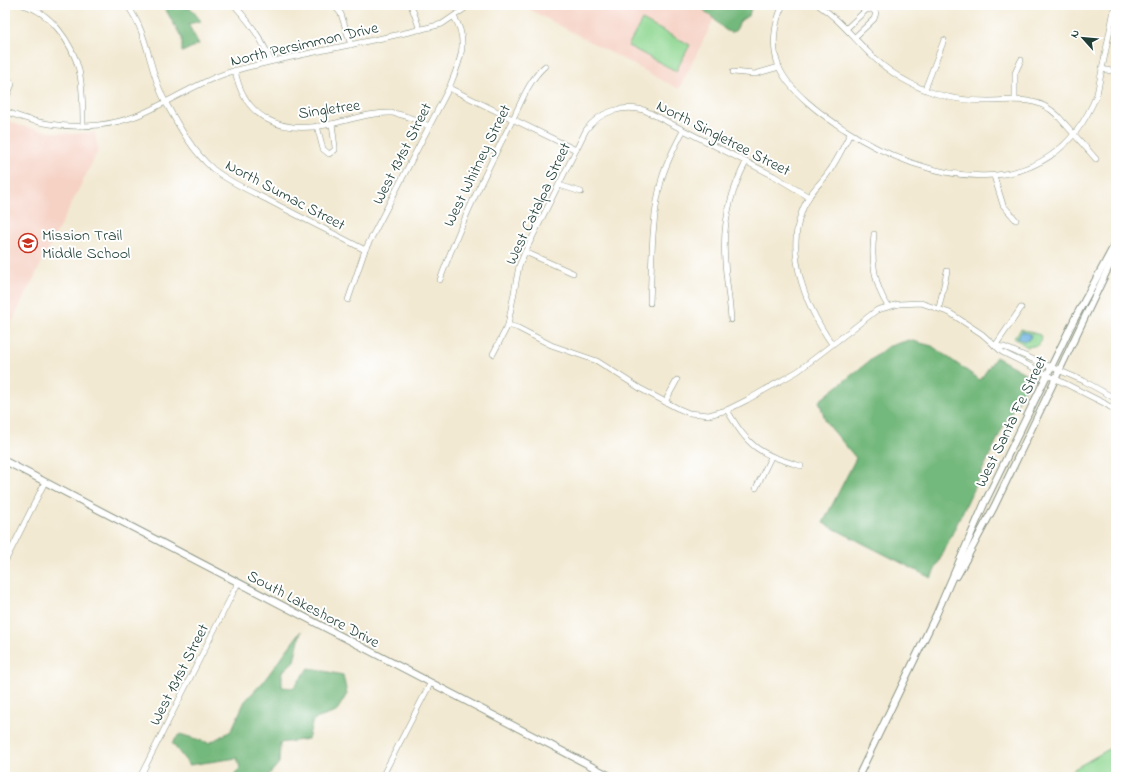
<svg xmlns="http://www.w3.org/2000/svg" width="1121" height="782" font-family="'Indie Flower',sans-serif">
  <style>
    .built { fill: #f6d2c5 }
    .green { fill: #8fd792; stroke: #578a63 }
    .forest { fill: #73b87c; stroke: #497a58 }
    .water { fill: #6ab0e0; stroke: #44768a }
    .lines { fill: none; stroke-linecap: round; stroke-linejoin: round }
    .minor-casing { stroke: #889383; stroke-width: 6 }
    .tertiary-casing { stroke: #889383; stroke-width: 8 }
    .minor { stroke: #fff; stroke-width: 5 }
    .tertiary { stroke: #fff; stroke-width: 6 }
    .labels { text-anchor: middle; stroke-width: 4; stroke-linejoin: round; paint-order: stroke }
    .street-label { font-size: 16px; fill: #1f3d34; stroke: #fff }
    .poi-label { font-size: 16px; fill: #1f3d34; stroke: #fff; text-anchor: start }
  </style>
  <rect width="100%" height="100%" fill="#fff"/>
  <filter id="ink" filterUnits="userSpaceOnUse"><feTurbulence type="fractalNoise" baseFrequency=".025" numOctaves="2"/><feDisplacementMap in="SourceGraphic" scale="8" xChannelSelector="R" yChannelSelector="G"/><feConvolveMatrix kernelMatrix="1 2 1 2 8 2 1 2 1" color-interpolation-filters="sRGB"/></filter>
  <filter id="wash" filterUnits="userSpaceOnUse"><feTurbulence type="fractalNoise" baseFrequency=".012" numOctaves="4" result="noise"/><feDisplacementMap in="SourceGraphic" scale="16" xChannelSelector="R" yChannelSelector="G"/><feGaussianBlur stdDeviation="0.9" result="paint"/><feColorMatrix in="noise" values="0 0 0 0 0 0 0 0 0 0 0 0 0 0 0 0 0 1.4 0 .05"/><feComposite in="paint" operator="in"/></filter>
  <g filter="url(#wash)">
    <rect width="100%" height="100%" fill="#f2e9d2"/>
    <g class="built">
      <polygon points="525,5 718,5 719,9 679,89 529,9"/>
      <polygon points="5,119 18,125 51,132 73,134 95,132 98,151 5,335"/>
    </g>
    <g class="green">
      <polygon points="642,20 690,45 676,71 628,46"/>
      <polygon points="1021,329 1040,335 1041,338 1039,345 1027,347 1014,338"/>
      <polygon points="1116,745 1116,777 1060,777"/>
    </g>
    <g class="forest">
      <polygon points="163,5 188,5 201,21 188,24 199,44 182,52 182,38"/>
      <path d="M702,5h50l-3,10 -9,6c-6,22 -18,6 -26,-2 -4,-4 -11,-7 -12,-14z"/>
      <polygon points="909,340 932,346 980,380 996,357 1032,377 1006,421 931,578 823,523 856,458 826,422 819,401 887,347"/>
      <polygon points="301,631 294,661 282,672 282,687 293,688 309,668 343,675 347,694 336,712 313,720 308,739 280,743 279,763 267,777 233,777 240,768 237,758 189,765 172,743 180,734 209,743 231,731 245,701 263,682"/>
    </g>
    <polygon class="water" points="1022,331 1031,335 1029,340 1024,341 1017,338"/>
  </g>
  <g filter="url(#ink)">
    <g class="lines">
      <g class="minor-casing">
        <g id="minor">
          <path d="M23,5c28,7 49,38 56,65 4,18 4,37 4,56"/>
          <path d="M127,5c23,31 21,66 39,98 12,22 27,49 47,66 16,13 37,22 55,31 32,17 65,33 97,50"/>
          <path d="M234,5c16,17 28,34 37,56"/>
          <polyline points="334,5 341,14 351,45"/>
          <polyline points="411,5 420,30"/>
          <path d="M783,5c-9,18 -12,42 -4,62 10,24 44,49 65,62 84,55 207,81 253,-35l18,-89"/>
          <path d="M818,5c20,13 34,31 51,48 19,19 42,33 68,41 16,5 34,7 51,7 26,0 48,-6 69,14l39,44"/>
          <polyline points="847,28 866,10 872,9 876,13 874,19 855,37"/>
          <polyline points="1102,69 1116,72"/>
          <path d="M235,70c9,49 46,64 91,55 22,-4 44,-13 66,-12 13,1 26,8 37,13"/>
          <polyline points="733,72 755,74 779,67"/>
          <polyline points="5,79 9,80 12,84 5,101"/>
          <polyline points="449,88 576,150"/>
          <polyline points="925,89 944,40"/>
          <polyline points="1015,99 1015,73 1021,60"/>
          <path d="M5,111c46,20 102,21 147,-2 28,-14 55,-31 85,-39 68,-18 137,-28 205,-46l28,-19"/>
          <polyline points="317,126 323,149 329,154 335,150 335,147 332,124"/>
          <polyline points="994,176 1003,205 1016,220"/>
          <polyline points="559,185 581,192"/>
          <path d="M874,234c-3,24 0,52 14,72"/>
          <polyline points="525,252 573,273"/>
          <path d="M440,280c20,-55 44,-105 71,-157 10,-20 17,-42 34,-57"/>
          <path d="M348,300l17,-50 84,-162c10,-24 21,-47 5,-71"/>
          <path d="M650,303c2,-41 1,-85 12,-125 5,-17 13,-32 21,-47"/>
          <polyline points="939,308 947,271"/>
          <path d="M731,320c-1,-20 -5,-39 -6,-59 -3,-34 5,-68 21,-99"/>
          <polyline points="508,325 518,328 551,345 597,361 641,389 677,408 689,413 709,415 727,410 747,400 798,371 877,310 899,304 921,303 950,313 982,334 1002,352 1104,403 1116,411"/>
          <path d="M832,344c-28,-40 -52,-100 -23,-147 5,-9 13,-15 19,-24 9,-12 15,-26 22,-39"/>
          <polyline points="995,346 1004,347 1084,381 1116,399"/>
          <polyline points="995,346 1021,308"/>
          <path d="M493,354l15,-29 11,-59 6,-14 61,-122c14,-19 36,-25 58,-20l130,66 35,21"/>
          <polyline points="665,402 677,380"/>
          <path d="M727,410c23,39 31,43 74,56"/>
          <polyline points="756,488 771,457"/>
          <polyline points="5,562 45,482"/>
          <polyline points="140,777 238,583"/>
          <polyline points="382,777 430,684"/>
        </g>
      </g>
      <g class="tertiary-casing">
        <g id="tertiary">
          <polyline points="5,461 612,777"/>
          <polyline points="957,576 994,507 1116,252"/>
          <polyline points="858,777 936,615 985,502 1074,320 1116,242"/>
        </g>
      </g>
      <use href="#minor" class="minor"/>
      <use href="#tertiary" class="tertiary"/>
    </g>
  </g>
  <defs>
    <g id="school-ring" transform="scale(1)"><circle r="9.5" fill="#fff" stroke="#c8321e" stroke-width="1.5"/><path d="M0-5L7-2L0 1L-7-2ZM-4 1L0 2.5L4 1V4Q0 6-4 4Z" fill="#c8321e"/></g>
  </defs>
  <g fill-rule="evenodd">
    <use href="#school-ring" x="28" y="243"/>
  </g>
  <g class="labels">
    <g class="street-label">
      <text transform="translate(304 43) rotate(-13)" y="6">North Persimmon Drive</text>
      <text transform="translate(329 108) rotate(-8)" y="6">Singletree</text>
      <text transform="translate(724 137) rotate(27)" y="6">North Singletree Street</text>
      <text transform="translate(401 153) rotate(-63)" y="6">West 131st Street</text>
      <text transform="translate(476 165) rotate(-64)" y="6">West Whitney Street</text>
      <text transform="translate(286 194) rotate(28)" y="6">North Sumac Street</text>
      <text transform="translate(537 203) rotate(-65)" y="6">West Catalpa Street</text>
      <text transform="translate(1010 421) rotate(-64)" y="6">West Santa Fe Street</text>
      <text transform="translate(314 608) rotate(28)" y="6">South Lakeshore Drive</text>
      <text transform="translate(178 674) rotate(-63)" y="6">West 131st Street</text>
    </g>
    <g class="poi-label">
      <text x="42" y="240">Mission Trail<tspan x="42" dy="18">Middle School</tspan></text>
    </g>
  </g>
  <rect width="1121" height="782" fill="none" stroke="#fff" stroke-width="20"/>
  <g transform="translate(1083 38) rotate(297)" stroke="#ffffff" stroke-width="3" paint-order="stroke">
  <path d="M0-3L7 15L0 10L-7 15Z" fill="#1f3d34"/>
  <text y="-6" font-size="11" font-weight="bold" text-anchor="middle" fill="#1f3d34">N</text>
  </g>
</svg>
